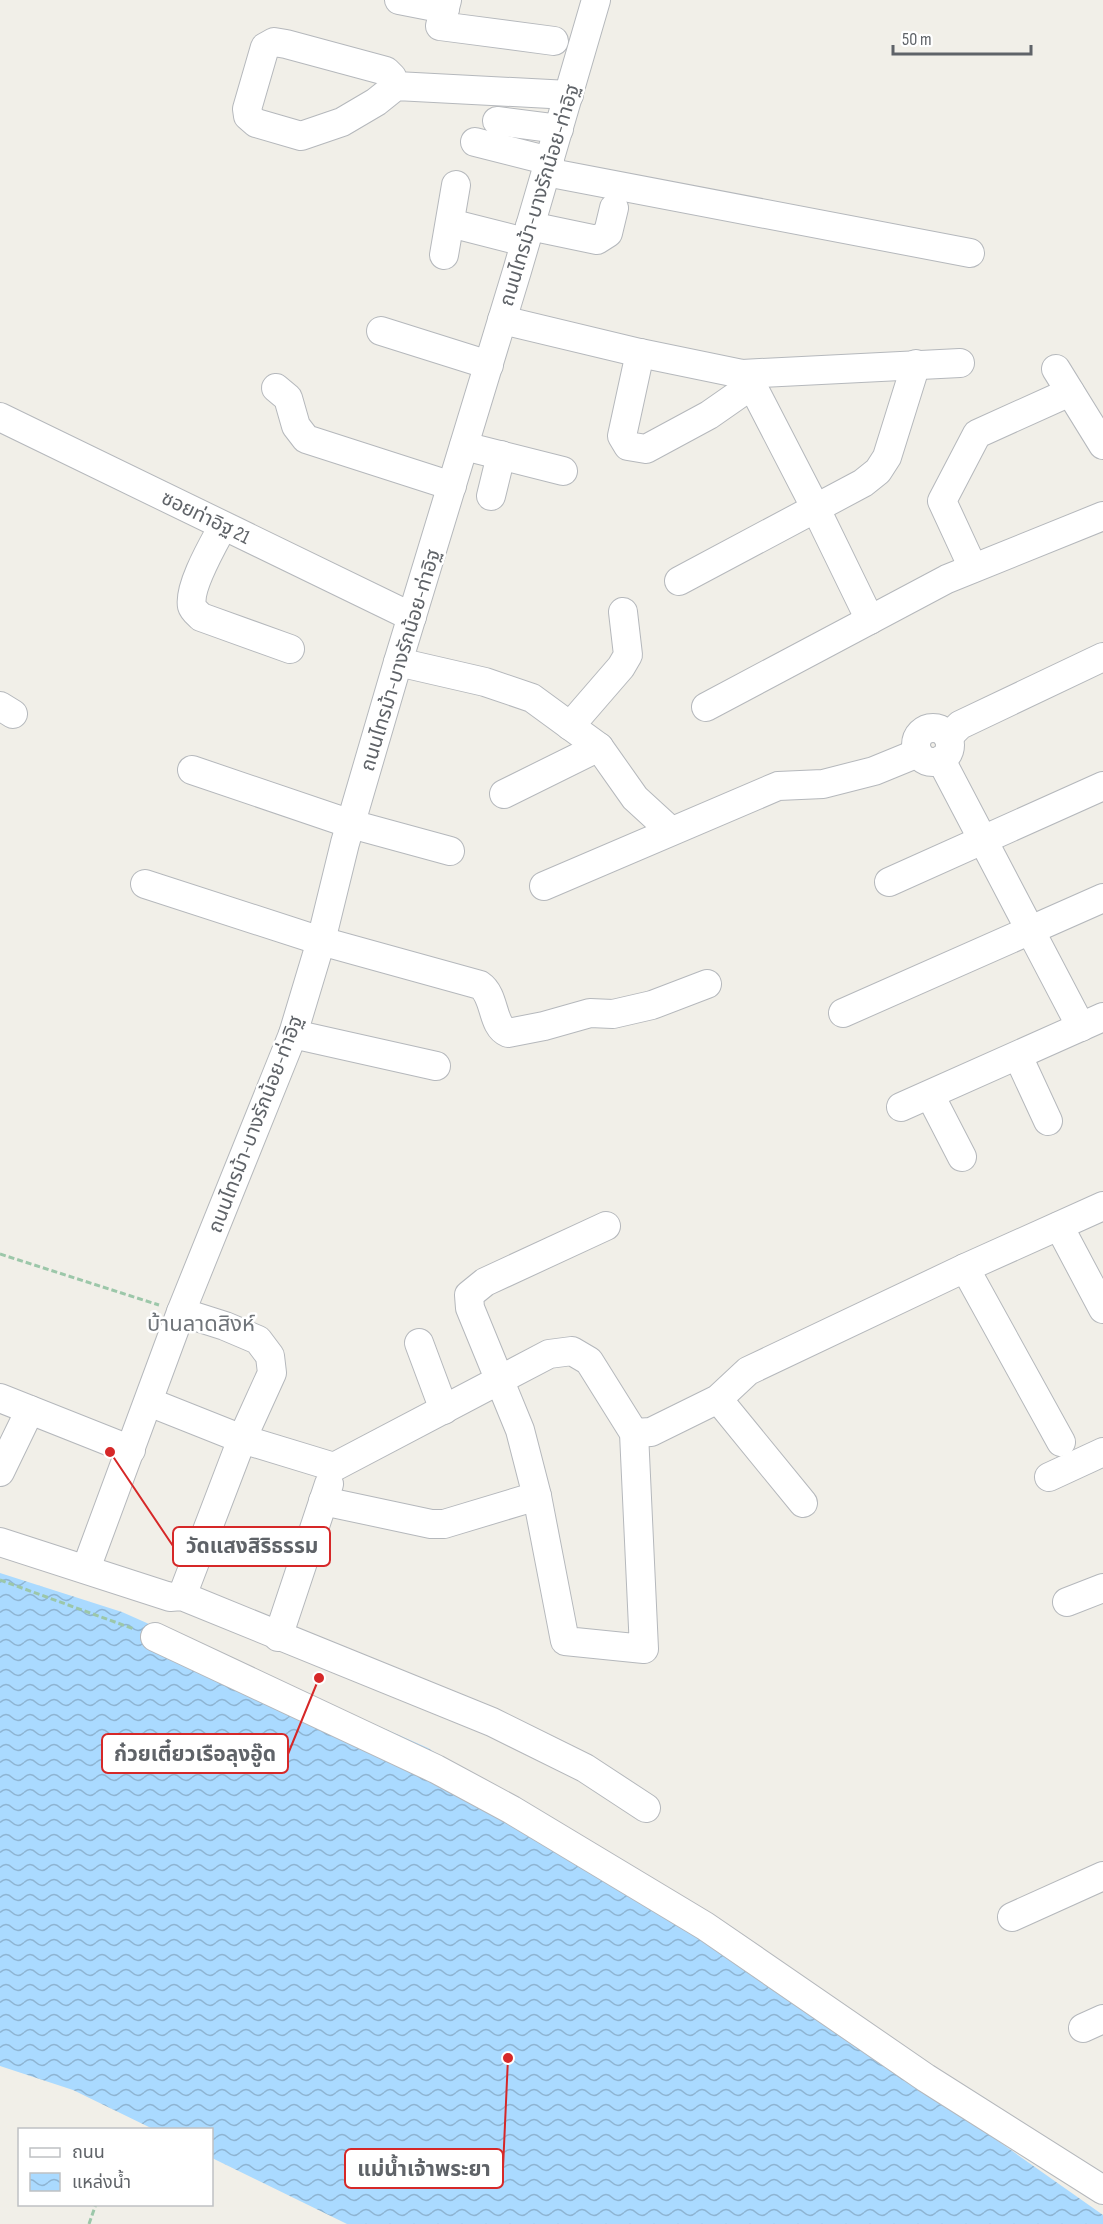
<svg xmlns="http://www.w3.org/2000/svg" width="1103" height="2224" font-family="'Sofia Sans Condensed','Noto Sans Thai',sans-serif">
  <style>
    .water { fill: url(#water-waves) }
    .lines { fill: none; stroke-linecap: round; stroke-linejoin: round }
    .minor-casing { stroke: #b5b8bc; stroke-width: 30 }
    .path { stroke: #9cc7a9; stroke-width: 3; stroke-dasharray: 6 3; stroke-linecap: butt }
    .minor { stroke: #fff; stroke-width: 28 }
    .labels { text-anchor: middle; stroke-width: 5; stroke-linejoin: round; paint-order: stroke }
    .street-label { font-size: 20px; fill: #5f6368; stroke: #fff }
    .quarter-label { font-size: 22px; fill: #70757a; stroke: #fff }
    .leader { fill: none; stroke: #d62828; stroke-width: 2 }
    .callout-dot { fill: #d62828; stroke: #fff; stroke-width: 2 }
    .callout { fill: #fff; stroke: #d62828; stroke-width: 2 }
    .callout-label { font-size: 21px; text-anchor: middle; font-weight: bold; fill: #5f6368 }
  </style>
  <defs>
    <pattern id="water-waves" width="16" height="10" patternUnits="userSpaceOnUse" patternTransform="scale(1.5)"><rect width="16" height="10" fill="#aadaff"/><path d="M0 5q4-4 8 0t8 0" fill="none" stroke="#8eb4d2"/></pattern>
  </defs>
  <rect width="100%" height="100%" fill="#f1efe8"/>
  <polygon class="water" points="0,1573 122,1612 428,1748 554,1828 1103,2215 1103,2224 347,2224 212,2158 212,2130 153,2129 73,2090 0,2066"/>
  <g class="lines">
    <g class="minor-casing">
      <g id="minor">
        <polyline points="399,0 445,9"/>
        <polyline points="447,0 440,26 554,41"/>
        <polyline points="396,86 392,77 386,71 286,44 274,42 265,47 247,109 248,116 256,123 301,136 342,122 376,102 396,86 569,95"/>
        <polyline points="497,121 559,129"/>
        <polyline points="475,142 550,161"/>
        <polyline points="546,172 970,253"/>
        <polyline points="450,223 525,242"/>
        <polyline points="530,226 597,240 608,233 614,208"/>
        <polyline points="444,255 456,185"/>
        <polyline points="502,320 640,353 742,374 960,363"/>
        <polyline points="381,331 489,365"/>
        <polyline points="640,353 622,436 628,446 646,449 709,415 752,385"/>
        <polyline points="1056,369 1103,445"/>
        <polyline points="742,374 752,385 815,507 870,620"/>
        <polyline points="276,388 288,398 296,426 306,439 452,486"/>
        <polyline points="0,417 412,617"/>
        <polyline points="464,446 563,471"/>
        <polyline points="491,496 501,455"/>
        <path d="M223,526c-9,17 -35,61 -31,80 1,4 6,8 9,11l89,32"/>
        <polyline points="973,568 942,501 977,434 1070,392"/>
        <polyline points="679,581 863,483 878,471 887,457 916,364"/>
        <polyline points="398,662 485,682 532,698 599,747 635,798 671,831"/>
        <polyline points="0,706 13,714"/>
        <polyline points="706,707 947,579 1103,516"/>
        <polyline points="570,726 621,667 628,655 623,612"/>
        <circle cx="933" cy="745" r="17"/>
        <polyline points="948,737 960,725 1103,657"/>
        <polyline points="941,760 1081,1027"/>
        <polyline points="192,770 351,824 450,851"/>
        <polyline points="504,794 599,747"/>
        <polyline points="889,882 1103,786"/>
        <path d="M145,884l176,57 159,44c16,11 11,41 28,48l36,-7 46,-13 23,1 39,-9 55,-21"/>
        <polyline points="544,886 778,786 823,784 874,771 918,753"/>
        <polyline points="843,1013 1103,898"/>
        <polyline points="293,1034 436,1066"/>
        <polyline points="1018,1056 1048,1121"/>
        <polyline points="930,1095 962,1157"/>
        <polyline points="901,1107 1103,1017"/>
        <polyline points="1059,1226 1103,1309"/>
        <polyline points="965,1268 1061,1442"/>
        <polyline points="181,1312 225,1326 258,1340 270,1356 272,1373 242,1439 182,1596"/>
        <polyline points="419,1343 444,1410"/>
        <polyline points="0,1398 131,1450"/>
        <polyline points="718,1399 803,1503"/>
        <polyline points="149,1402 242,1439 334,1467 549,1354 572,1351 589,1361 634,1433 644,1649 565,1641 537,1496 520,1430 470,1308 469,1295 485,1282 606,1226"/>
        <polyline points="634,1433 651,1432 718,1399 748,1371 965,1268 1103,1206"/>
        <polyline points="0,1472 30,1410"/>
        <polyline points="1049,1477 1103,1452"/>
        <polyline points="323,1501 431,1524 444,1524 537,1496"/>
        <polyline points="0,1542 170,1597 182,1596 492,1722 585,1768 646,1808"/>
        <polyline points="87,1566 181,1312 293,1034 321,941 345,843 398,662 517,271 596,0"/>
        <polyline points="1067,1602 1103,1588"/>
        <polyline points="155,1637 436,1769 512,1810 705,1926 926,2078 1103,2190"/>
        <polyline points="278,1637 329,1484"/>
        <polyline points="1012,1917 1103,1876"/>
        <polyline points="1083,2028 1103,2019"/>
      </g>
    </g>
    <g class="path">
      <polyline points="0,1254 159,1305"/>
      <polyline points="0,1580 134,1629"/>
      <polyline points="89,2224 96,2204"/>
    </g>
    <use href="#minor" class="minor"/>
  </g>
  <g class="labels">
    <g class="street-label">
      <text transform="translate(539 195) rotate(-73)" y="7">ถนนไทรม้า-บางรักน้อย-ท่าอิฐ</text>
      <text transform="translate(206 517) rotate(26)" y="7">ซอยท่าอิฐ 21</text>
      <text transform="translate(400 660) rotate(-73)" y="7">ถนนไทรม้า-บางรักน้อย-ท่าอิฐ</text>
      <text transform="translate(255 1124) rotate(-69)" y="7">ถนนไทรม้า-บางรักน้อย-ท่าอิฐ</text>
    </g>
    <g class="quarter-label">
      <text x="201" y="1331">บ้านลาดสิงห์</text>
    </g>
  </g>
  <path class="leader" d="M110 1452L173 1546M319 1678L288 1754M508 2058L503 2168"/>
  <g class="callout-dot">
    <circle cx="110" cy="1452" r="6"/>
    <circle cx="319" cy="1678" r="6"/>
    <circle cx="508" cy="2058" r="6"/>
  </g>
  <g class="callout">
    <rect x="173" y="1527" width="157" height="39" rx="6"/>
    <rect x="102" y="1734" width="186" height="39" rx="6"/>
    <rect x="345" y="2149" width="158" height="39" rx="6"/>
  </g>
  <g class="callout-label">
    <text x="252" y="1553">วัดแสงสิริธรรม</text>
    <text x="195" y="1761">ก๋วยเตี๋ยวเรือลุงอู๊ด</text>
    <text x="424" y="2176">แม่น้ำเจ้าพระยา</text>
  </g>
  <rect x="18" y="2128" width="195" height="78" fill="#ffffff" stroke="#bfc1c3" stroke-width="1.5"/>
  <rect x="30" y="2148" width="30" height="9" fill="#ffffff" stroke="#bfc1c3" stroke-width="1.5"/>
  <text x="72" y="2158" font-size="18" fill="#5f6368">ถนน</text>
  <rect x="30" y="2173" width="30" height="18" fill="url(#water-waves)" stroke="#bfc1c3" stroke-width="1.5"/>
  <text x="72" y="2188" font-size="18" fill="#5f6368">แหล่งน้ำ</text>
  <path d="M893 45v9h138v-9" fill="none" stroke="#5f6368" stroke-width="3"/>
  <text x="902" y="45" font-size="18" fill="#5f6368" stroke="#ffffff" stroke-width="4.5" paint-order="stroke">50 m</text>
</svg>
